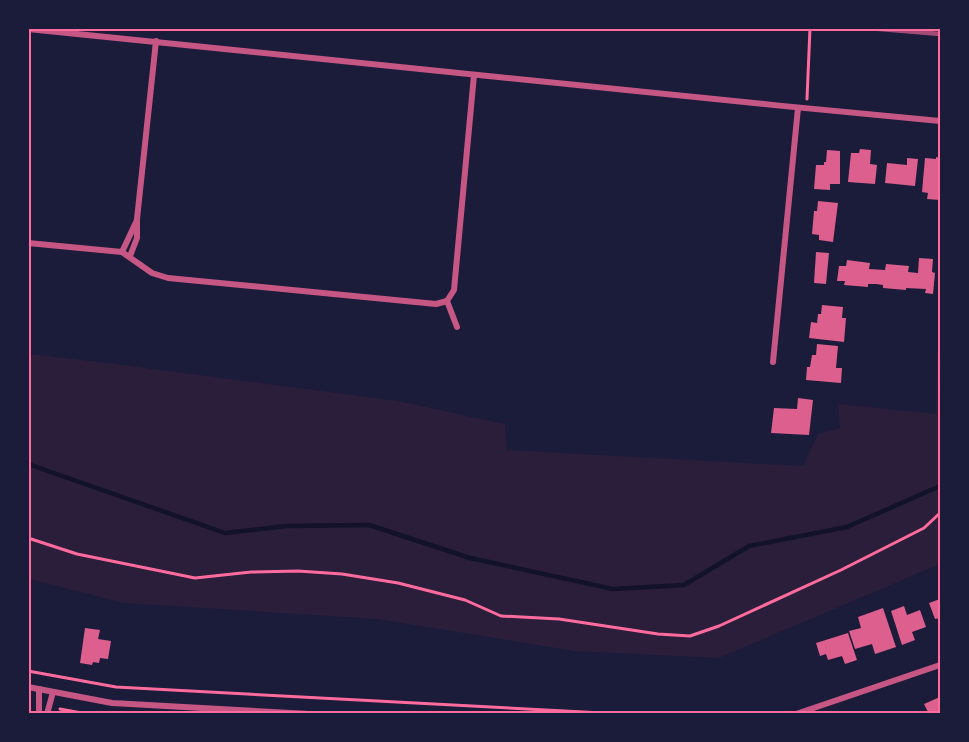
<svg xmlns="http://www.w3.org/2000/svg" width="969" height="742" font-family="'Golos Text',sans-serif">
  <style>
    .green { fill: #2a1e3b }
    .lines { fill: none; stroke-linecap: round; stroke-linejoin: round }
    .stream { stroke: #12122b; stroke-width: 4.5 }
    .building { fill: #dd5f8e }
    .path { stroke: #ff6b9d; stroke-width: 3 }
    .minor { stroke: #c65784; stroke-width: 6 }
    .rail { stroke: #a44b75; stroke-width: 4.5 }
    .neatline { fill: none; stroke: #ff6b9d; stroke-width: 2 }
  </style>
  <rect width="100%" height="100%" fill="#1b1b3a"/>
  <polygon class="green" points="940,352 940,564 719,658 574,651 377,619 124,603 29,579 29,354 108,363 398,401 505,424 507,450 803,466 818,434 840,428 838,404 936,414 937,354"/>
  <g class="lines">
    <polyline class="stream" points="28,464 225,533 286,526 369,525 470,558 613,589 684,585 749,546 847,527 940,486"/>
  </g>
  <g class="building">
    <polygon points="860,149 871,150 870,164 877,165 875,184 848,182 851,153 859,153"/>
    <polygon points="827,150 840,151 840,184 830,184 830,190 814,189 816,165 824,165 824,162 826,162"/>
    <polygon points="936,157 940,158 940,200 927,199 928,193 922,192 925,158 936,159"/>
    <polygon points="907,158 918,159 915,186 885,183 887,163 907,165"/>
    <polygon points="818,201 838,203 833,242 819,240 819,235 812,234 814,211 817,211"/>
    <polygon points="816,252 829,253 826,284 814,283"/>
    <polygon points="919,258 933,259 932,272 935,273 933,294 925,293 926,289 906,288 906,290 883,288 883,285 876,284 868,284 868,287 844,285 845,281 837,281 839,266 846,266 847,260 870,263 869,269 885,270 886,264 909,266 908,272 918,273"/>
    <polygon points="822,305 843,307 842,318 846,318 844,342 809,338 811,322 817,323 818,314 821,314"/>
    <polygon points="817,344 838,346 836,368 842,368 841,383 806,380 807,367 810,367 812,355 816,355"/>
    <polygon points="798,398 813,400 809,435 771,433 774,408 797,409"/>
    <polygon points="940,599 940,618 935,619 929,603"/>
    <polygon points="904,606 907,615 920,610 926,627 912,632 915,640 902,645 891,611"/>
    <polygon points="883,608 896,647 875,654 872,644 855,649 849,631 861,628 858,617"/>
    <polygon points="85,628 100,630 98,639 111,641 108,659 100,658 99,663 93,662 92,665 80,663"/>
    <polygon points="848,633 857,660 845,664 842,656 828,660 826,654 820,656 816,643"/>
    <polygon points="940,697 940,714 929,714 924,704"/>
  </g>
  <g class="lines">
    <g class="path">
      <polyline points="807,99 810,28"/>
      <polyline points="28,538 77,554 195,578 251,572 298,571 342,574 398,583 465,600 501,616 559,619 658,634 690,636 719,626 841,570 924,528 940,513"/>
      <polyline points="28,671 116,687 621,714"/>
      <polyline points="60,709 87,714"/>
    </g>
    <g class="minor">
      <path d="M28,29c305,29 608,64 912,92"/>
      <polyline points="28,243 122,252 152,273 168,278 436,304 447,301"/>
      <polyline points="122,252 137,220"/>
      <polyline points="130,256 137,238 137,219 156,41"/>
      <polyline points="457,327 447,301 454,290 474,75"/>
      <polyline points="773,362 798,108"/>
      <polyline points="28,687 112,703 309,714"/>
      <polyline points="39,714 39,689"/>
      <polyline points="47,714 53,692"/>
      <polyline points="796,714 940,665"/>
    </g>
    <polyline class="rail" points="868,28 940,34"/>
  </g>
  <rect width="969" height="742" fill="none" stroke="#1b1b3a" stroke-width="60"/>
  <rect x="30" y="30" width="909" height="682" class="neatline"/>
</svg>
